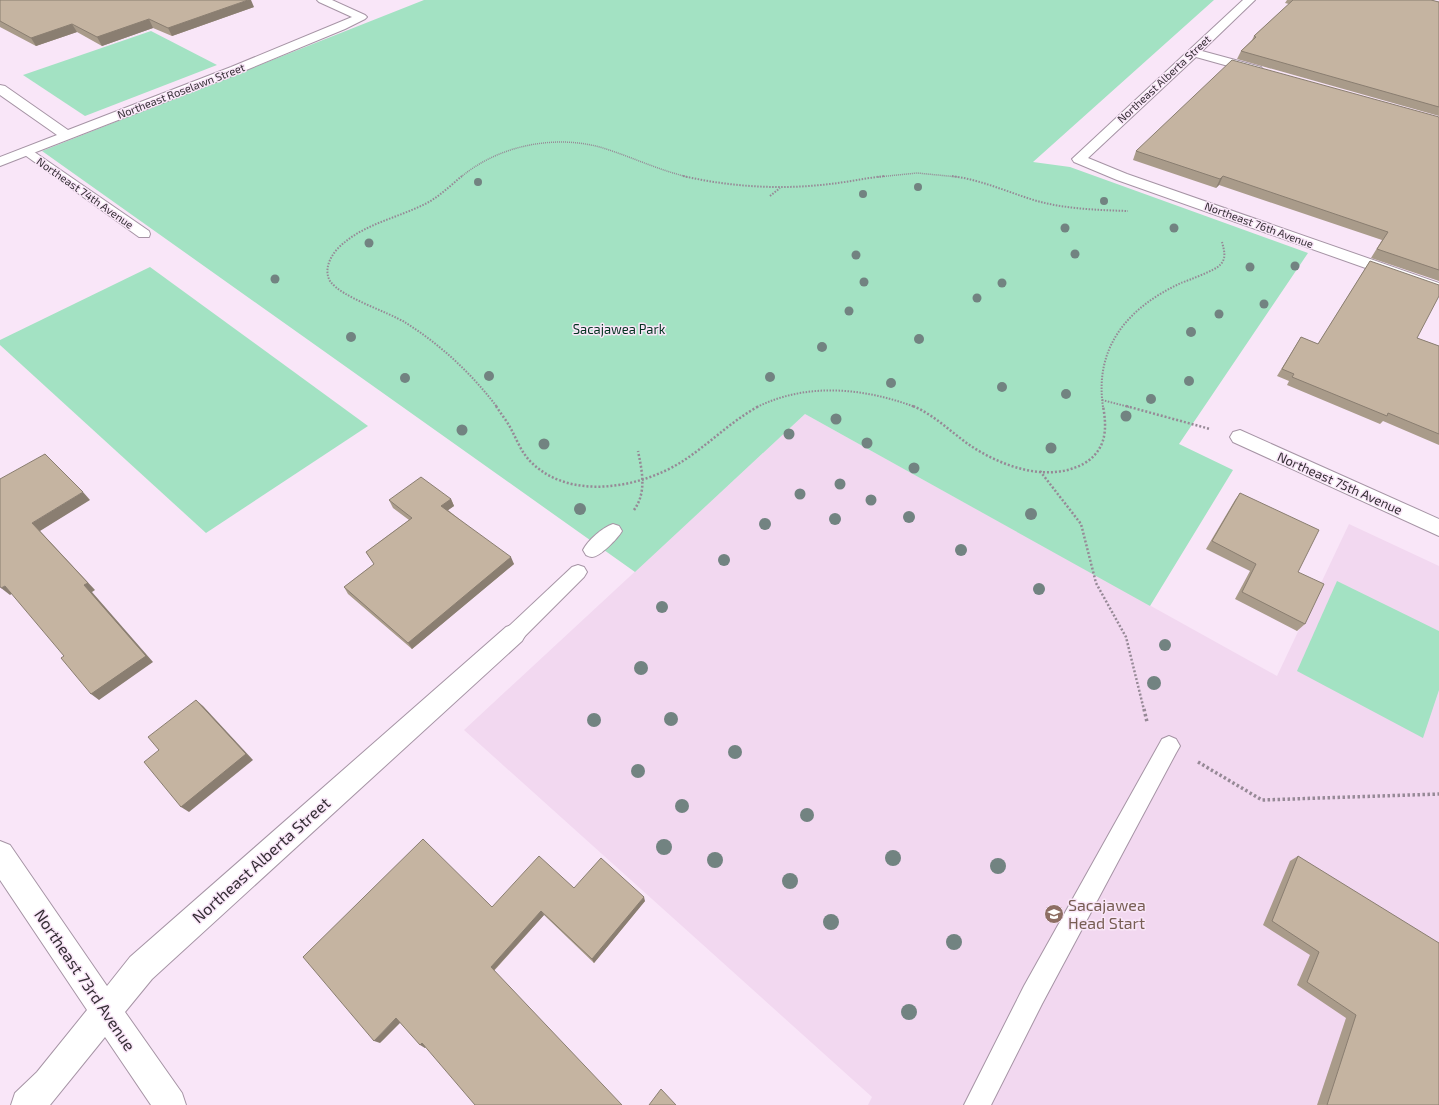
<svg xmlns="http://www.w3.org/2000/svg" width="1439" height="1105" font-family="'Exo 2',sans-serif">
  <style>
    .built { fill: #f2d8f0 }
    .green { fill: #a3e2c3 }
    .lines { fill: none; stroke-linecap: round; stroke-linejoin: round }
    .service-casing { stroke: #a694a5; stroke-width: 2 }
    .minor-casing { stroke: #a694a5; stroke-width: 2 }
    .path-far3 { stroke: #968996; stroke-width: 1.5; stroke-dasharray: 1 1; stroke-linecap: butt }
    .path-far2 { stroke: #968996; stroke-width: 2; stroke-dasharray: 1.5 1.5; stroke-linecap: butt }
    .path-far1 { stroke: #968996; stroke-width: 2.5; stroke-dasharray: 2 2; stroke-linecap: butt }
    .path { stroke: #968996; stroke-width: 3.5; stroke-dasharray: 2.5 2.5; stroke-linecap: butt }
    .service { fill: #fff; fill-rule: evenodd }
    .minor { fill: #fff; fill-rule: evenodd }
    .tree { fill: #728381 }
    .wall { fill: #a99b8a }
    .shaded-wall { fill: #8a7e71 }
    .building { fill: #c5b4a1; stroke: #8a7e71 }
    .labels { text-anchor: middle; stroke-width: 3; stroke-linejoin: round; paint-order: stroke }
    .far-street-label { font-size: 11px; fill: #352e35; stroke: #f9e6f8 }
    .park-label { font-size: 13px; fill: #033220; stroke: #f9e6f8 }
    .street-label { font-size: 13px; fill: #352e35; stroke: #f9e6f8 }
    .near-street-label { font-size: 16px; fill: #352e35; stroke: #f9e6f8 }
    .near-education-label { font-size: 16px; fill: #785e54; stroke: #f9e6f8; text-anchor: start }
  </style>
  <rect width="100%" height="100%" fill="#f9e6f8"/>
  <polygon class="built" points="805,414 1277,676 1349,524 1439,566 1439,1105 868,1105 872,1097 464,730"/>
  <g class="green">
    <polygon points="424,0 1214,0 1033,162 1070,167 1308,253 1179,444 1233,470 1150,606 805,414 635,572 42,151"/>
    <polygon points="151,31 217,65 85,116 23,75"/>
    <polygon points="150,267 368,426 206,533 0,345 0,340"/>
    <polygon points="1337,581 1439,631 1439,690 1423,738 1297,671"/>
  </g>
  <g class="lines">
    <g class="service-casing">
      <g id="service">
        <polygon points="26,148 30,149 149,231 150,234 149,237 139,237 22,153 20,151 22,149"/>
        <path d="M613,524l6,2 3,5c-4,7 -22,26 -30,26 -2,0 -4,-1 -6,-2l-3,-5c5,-10 19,-22 30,-26z"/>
        <polygon points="578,565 584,567 587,572 584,577 521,640 514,642 507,640 504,634 507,628 572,567"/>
        <polygon points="1169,736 1176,739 1180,746 1176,753 1042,1004 991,1105 964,1105 1024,986 1162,739"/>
      </g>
    </g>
    <g class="minor-casing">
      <g id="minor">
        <polygon points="317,0 332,0 365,15 367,17 365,19 345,29 239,73 0,166 0,157 57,135 0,95 0,85 5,86 68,130 231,67 352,17 319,2"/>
        <polygon points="1243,0 1255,0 1202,51 1261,67 1263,70 1261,73 1257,74 1196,57 1088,158 1127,174 1439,283 1439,294 1117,180 1074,162 1072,159"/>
        <polygon points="1240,430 1439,519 1439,536 1233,442 1230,437 1233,432"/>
        <polygon points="514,624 522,627 526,634 522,641 152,979 125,1012 182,1093 186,1105 151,1105 105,1037 50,1105 11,1105 15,1093 37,1072 87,1010 0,880 0,841 10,845 107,986 130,957 506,627"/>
      </g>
    </g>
    <g class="path-far3">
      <path d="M461,177c38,-32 95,-43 142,-29 29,9 55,22 85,29"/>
      <polyline points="878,177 917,173 958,177"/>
    </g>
    <g class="path-far2">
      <path d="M462,176c-11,9 -22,20 -35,27 -27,14 -59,20 -82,39 -11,8 -23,25 -15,39 12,17 57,30 76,42 35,22 66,51 91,84"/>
      <path d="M683,176c48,11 98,14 147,8 18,-2 36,-6 55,-8"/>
      <path d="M952,176c30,4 55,16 85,25 29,8 61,9 91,10"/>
      <polyline points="770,196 780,188"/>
      <polyline points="1102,400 1129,407"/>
      <path d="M757,407c51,-25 107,-19 158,0"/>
      <path d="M1103,407c-9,-61 26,-100 78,-124 8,-3 35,-13 39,-18 7,-7 4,-15 2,-23"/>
    </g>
    <g class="path-far1">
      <path d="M496,406c5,8 11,15 15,23 6,11 11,25 21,34 39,38 109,25 151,-2 26,-17 47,-39 76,-55"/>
      <path d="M913,406c21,9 37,25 55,38 32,22 80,40 117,19 22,-14 22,-35 18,-57"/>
      <polyline points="1126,406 1210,429"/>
      <polyline points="1040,471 1081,524 1096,583 1126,637 1144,710"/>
      <path d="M634,510c13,-18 8,-39 4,-59"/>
    </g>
    <g class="path">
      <polyline points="1144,709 1147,722"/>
      <polyline points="1198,762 1262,800 1439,794"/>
    </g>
    <use href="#service" class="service"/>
    <use href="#minor" class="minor"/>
  </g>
  <g class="tree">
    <circle cx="478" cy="182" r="4"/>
    <circle cx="918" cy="187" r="4"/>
    <circle cx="863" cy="194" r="4"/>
    <circle cx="1104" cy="201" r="4"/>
    <circle cx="1065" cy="228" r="4.5"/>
    <circle cx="1174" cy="228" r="4.5"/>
    <circle cx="369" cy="243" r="4.5"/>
    <circle cx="1075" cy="254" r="4.5"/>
    <circle cx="856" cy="255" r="4.5"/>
    <circle cx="1295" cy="266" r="4.5"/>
    <circle cx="1250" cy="267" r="4.5"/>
    <circle cx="275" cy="279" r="4.5"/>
    <circle cx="864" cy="282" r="4.5"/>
    <circle cx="1002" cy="283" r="4.5"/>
    <circle cx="977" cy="298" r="4.5"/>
    <circle cx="1264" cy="304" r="4.5"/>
    <circle cx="849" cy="311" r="4.5"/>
    <circle cx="1219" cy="314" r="4.5"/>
    <circle cx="1191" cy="332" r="5"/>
    <circle cx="351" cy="337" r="5"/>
    <circle cx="919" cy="339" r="5"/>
    <circle cx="822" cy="347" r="5"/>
    <circle cx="489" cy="376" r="5"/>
    <circle cx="770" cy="377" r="5"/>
    <circle cx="405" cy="378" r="5"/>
    <circle cx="1189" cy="381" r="5"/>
    <circle cx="891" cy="383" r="5"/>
    <circle cx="1002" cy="387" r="5"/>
    <circle cx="1066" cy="394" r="5"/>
    <circle cx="1151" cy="399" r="5"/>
    <circle cx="1126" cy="416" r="5.5"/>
    <circle cx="836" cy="419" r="5.5"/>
    <circle cx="462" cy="430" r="5.5"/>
    <circle cx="789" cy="434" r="5.5"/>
    <circle cx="867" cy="443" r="5.5"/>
    <circle cx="544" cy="444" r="5.5"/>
    <circle cx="1051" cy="448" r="5.5"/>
    <circle cx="914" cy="468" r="5.5"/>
    <circle cx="840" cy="484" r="5.5"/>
    <circle cx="800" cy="494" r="5.5"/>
    <circle cx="871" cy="500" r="5.5"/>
    <circle cx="580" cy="509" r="6"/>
    <circle cx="1031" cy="514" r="6"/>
    <circle cx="909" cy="517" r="6"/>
    <circle cx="835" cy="519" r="6"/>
    <circle cx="765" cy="524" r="6"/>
    <circle cx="961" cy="550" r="6"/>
    <circle cx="724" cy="560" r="6"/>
    <circle cx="1039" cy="589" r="6"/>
    <circle cx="662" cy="607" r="6"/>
    <circle cx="1165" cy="645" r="6"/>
    <circle cx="641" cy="668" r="7"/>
    <circle cx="1154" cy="683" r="7"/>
    <circle cx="671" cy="719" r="7"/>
    <circle cx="594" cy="720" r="7"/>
    <circle cx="735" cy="752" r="7"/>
    <circle cx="638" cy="771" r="7"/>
    <circle cx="682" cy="806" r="7"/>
    <circle cx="807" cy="815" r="7"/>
    <circle cx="664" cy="847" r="8"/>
    <circle cx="893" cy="858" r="8"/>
    <circle cx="715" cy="860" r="8"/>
    <circle cx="998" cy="866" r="8"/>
    <circle cx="790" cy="881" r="8"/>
    <circle cx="831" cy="922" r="8"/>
    <circle cx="954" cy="942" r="8"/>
    <circle cx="909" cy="1012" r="8"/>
  </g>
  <g class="wall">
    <polygon points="0,0 254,7 172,36 153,28 102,46 77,32 36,46 0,27"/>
    <polygon points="1287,0 1431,0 1439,2 1439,116 1237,59 1241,51 1252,40 1254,36 1289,4 1285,3"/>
    <polygon points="1439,117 1439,281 1371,258 1382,240 1219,185 1216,188 1133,160 1136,151"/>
    <polygon points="1370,261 1417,338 1439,346 1439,445 1383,421 1380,424 1287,385 1289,381 1277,376 1301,337 1318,344"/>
    <polygon points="1240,493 1298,572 1305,624 1297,631 1235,599 1250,571 1206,549 1235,500"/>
    <polygon points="451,499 454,506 448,510 514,564 412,649 348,594 344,587 374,564 366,552 409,520 393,508 389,500"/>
    <polygon points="1298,856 1439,1105 1317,1105 1346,1018 1297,985 1310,955 1263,925 1290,861"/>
    <polygon points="574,888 645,901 594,963 544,915 425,1048 400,1022 380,1043 492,907"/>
  </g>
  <g class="shaded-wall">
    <polygon points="248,0 251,0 254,7 172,36 168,28"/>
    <polygon points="149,19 153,28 102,46 97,37"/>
    <polygon points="72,24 77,32 36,46 31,38"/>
    <polygon points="1223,176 1219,185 1216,188 1220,179"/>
    <polygon points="83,492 90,500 40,531 95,590 92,592 153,662 99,700 91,694 84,585 32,523"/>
    <polygon points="451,499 454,506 444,513 441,506"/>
    <polygon points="511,557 514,564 412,649 408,643"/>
    <polygon points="5,586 13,593 10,595 1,588"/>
    <polygon points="196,700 203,706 253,760 189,812 181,807"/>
    <polygon points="644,897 645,901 594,963 592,959"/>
    <polygon points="541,911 544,915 494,970 491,967"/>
    <polygon points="396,1018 402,1021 380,1043 374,1041"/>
    <polygon points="422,1043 427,1046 425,1048 420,1045"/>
  </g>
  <g class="building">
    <polygon points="0,0 248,0 168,28 149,19 97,37 72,24 31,38 0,21"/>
    <polygon points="1293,0 1431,0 1439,2 1439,107 1241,51 1256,37 1254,36"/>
    <polygon points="1232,60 1439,117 1439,270 1377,249 1388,232 1223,176 1220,179 1136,151"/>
    <polygon points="1370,261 1439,285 1439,296 1417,338 1439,346 1439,434 1388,413 1387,416 1292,377 1294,374 1282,369 1301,337 1318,344"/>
    <polygon points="45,454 83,492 32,523 88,583 84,585 146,656 91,694 61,658 64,656 5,586 1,588 0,586 0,479"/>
    <polygon points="421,477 451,499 441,506 511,557 408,643 344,587 374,564 366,552 412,518 389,500"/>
    <polygon points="1240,493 1319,530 1298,572 1324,584 1305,624 1242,592 1256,564 1212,541"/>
    <polygon points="196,700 246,754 181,807 144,762 159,750 148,737"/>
    <polygon points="423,839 492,907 539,856 574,888 601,858 644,897 592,959 541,911 491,967 622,1105 475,1105 422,1043 420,1045 396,1018 374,1041 303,957"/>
    <polygon points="1298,856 1439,943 1439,1105 1327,1105 1356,1015 1307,982 1319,952 1272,921"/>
    <polygon points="661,1089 676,1105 649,1105"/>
  </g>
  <defs>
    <g id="school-disc" transform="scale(1)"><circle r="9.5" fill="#8d6e63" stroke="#f9e6f8"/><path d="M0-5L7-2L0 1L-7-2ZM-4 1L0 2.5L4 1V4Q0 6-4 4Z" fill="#fff"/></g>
  </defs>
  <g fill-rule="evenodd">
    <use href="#school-disc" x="1054" y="914"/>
  </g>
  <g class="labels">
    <g class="far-street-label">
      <text transform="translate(1164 79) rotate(-43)" y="4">Northeast Alberta Street</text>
      <text transform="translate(181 91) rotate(-21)" y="4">Northeast Roselawn Street</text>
      <text transform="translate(85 193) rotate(35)" y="4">Northeast 74th Avenue</text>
      <text transform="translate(1259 225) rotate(20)" y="4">Northeast 76th Avenue</text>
    </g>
    <g class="park-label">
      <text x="619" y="334">Sacajawea Park</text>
    </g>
    <g class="street-label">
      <text transform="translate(1340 483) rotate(24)" y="5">Northeast 75th Avenue</text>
    </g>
    <g class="near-street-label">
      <text transform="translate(261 860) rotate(-42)" y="6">Northeast Alberta Street</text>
      <text transform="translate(85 980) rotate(56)" y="6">Northeast 73rd Avenue</text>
    </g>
    <g class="near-education-label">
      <text x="1068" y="911">Sacajawea<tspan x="1068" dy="18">Head Start</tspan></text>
    </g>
  </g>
</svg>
